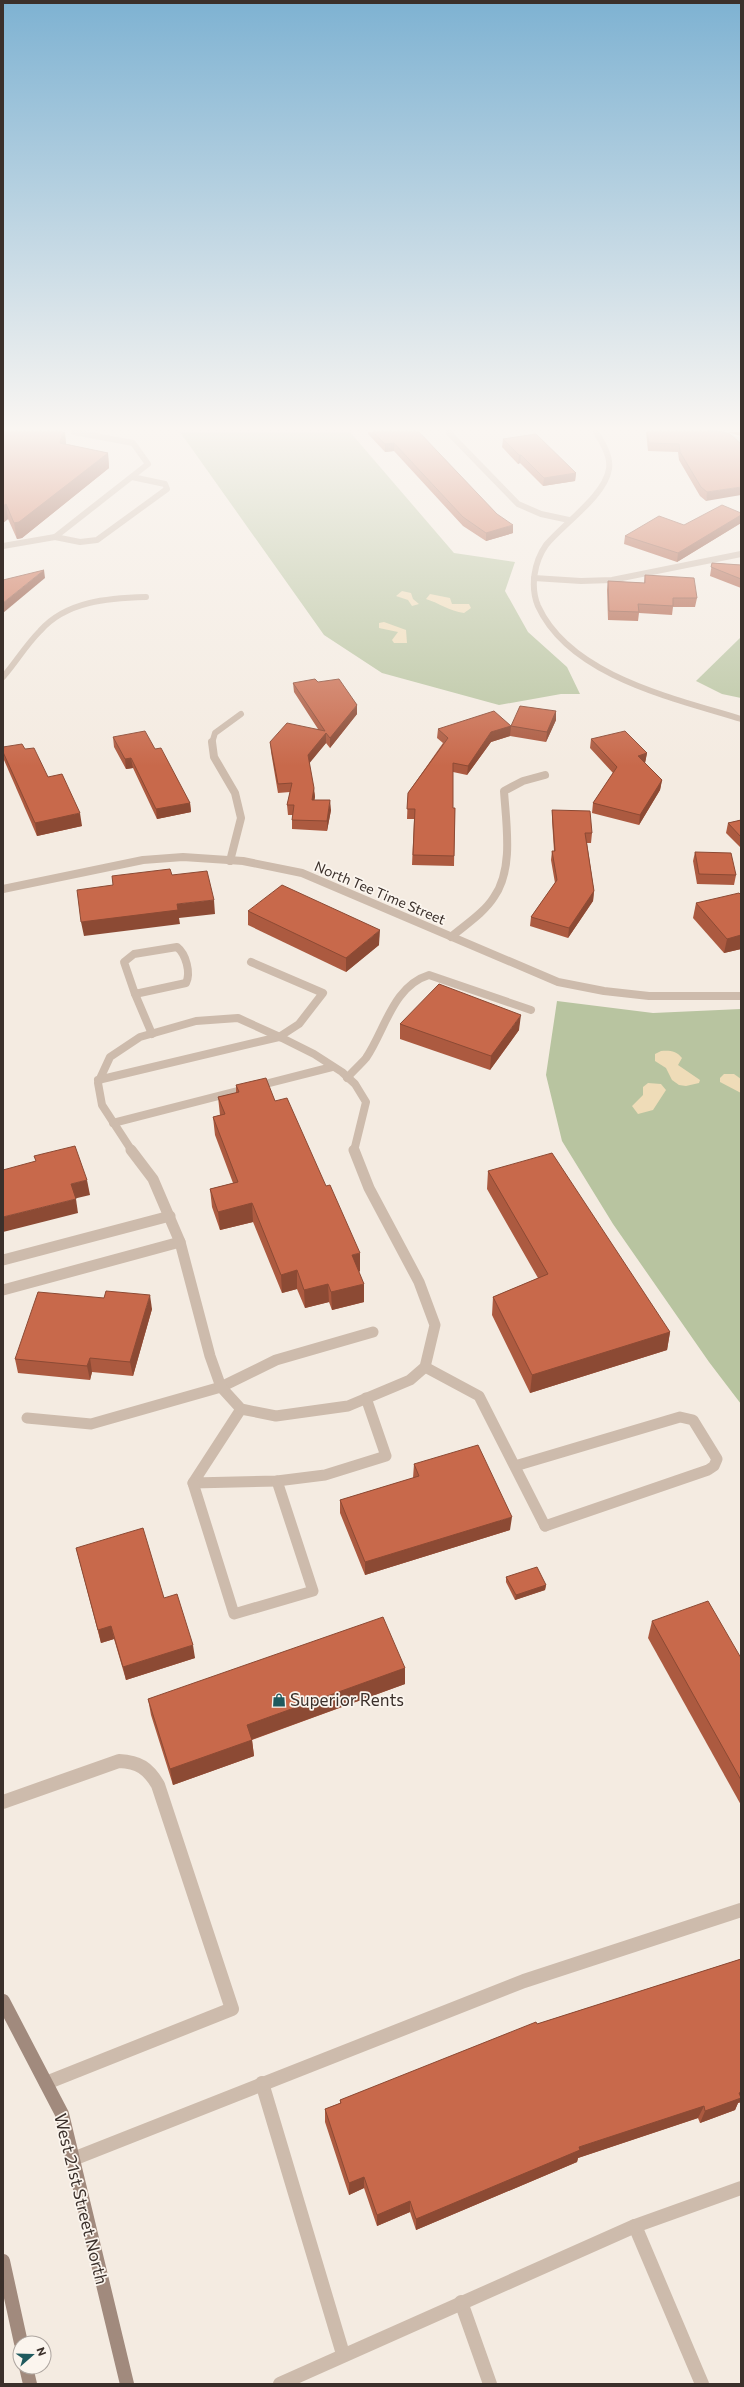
<svg xmlns="http://www.w3.org/2000/svg" width="744" height="2387" font-family="Commissioner,sans-serif">
  <style>
    .green { fill: #b8c4a0 }
    .sand { fill: #efdcb8 }
    .lines { fill: none; stroke-linecap: round; stroke-linejoin: round }
    .service-far3 { stroke: #cdbbac; stroke-width: 6 }
    .service-far2 { stroke: #cdbbac; stroke-width: 8 }
    .service-far1 { stroke: #cdbbac; stroke-width: 11 }
    .service { stroke: #cdbbac; stroke-width: 14 }
    .minor-far2 { stroke: #cdbbac; stroke-width: 6 }
    .minor-far1 { stroke: #cdbbac; stroke-width: 8 }
    .minor { stroke: #cdbbac; stroke-width: 11 }
    .secondary { stroke: #a18a7d; stroke-width: 14 }
    .wall { fill: #ac5a40 }
    .shaded-wall { fill: #8c4a34 }
    .building { fill: #c8694b; stroke: #8c4a34 }
    .labels { text-anchor: middle; stroke-width: 3.5; stroke-linejoin: round; paint-order: stroke }
    .street-label { font-size: 14px; fill: #3b302b; stroke: #fbf5ee }
    .near-poi-label { font-size: 17px; fill: #3b302b; stroke: #fbf5ee; text-anchor: start }
    .near-street-label { font-size: 17px; fill: #3b302b; stroke: #fbf5ee }
  </style>
  <rect width="100%" height="100%" fill="#f4ebe1"/>
  <g class="green">
    <polygon points="180,432 350,432 454,553 515,562 505,591 528,632 567,667 580,694 561,694 499,705 382,673 324,635"/>
    <polygon points="741,637 741,698 722,694 696,681"/>
    <polygon points="557,1001 653,1013 741,1009 741,1404 709,1362 613,1224 562,1141 546,1075"/>
  </g>
  <g class="sand">
    <polygon points="402,591 411,593 413,599 419,604 412,606 408,600 396,596"/>
    <path d="M430,594l20,4 2,6h17l2,4 -7,5c-15,-2 -25,-10 -38,-14z"/>
    <polygon points="384,622 406,630 407,643 394,643 392,640 398,632 379,628 379,623"/>
    <path d="M661,1051c8,-1 16,0 21,7l-4,7 22,15 -1,3 -13,3 -7,-1 -7,-5 -6,-12 -11,-7v-7z"/>
    <polygon points="724,1074 734,1074 741,1079 741,1093 720,1082 720,1078"/>
    <polygon points="648,1083 661,1084 666,1090 653,1110 638,1114 632,1106 643,1095 643,1087"/>
  </g>
  <g class="lines">
    <g class="service-far3">
      <polyline points="55,537 80,542 97,540 167,489 165,484 132,477"/>
      <polyline points="3,546 55,537 148,464 133,443 74,432"/>
    </g>
    <g class="service-far2">
      <path d="M177,947c9,7 14,26 9,36l-51,11 -11,-32 10,-8z"/>
      <polyline points="135,994 152,1034"/>
      <path d="M347,1078c6,-7 13,-13 19,-20 19,-28 27,-72 63,-83l102,35"/>
      <polyline points="98,1080 279,1037 299,1024 323,993 251,962"/>
      <polyline points="113,1123 332,1067"/>
    </g>
    <g class="service-far1">
      <polyline points="241,1409 193,1483 277,1481 325,1475 386,1456 366,1398"/>
      <polyline points="27,1418 91,1424 221,1387 276,1360 373,1332"/>
      <polyline points="515,1466 680,1417 693,1420 717,1459 714,1466 708,1470 545,1526"/>
      <polyline points="193,1483 234,1614 313,1591 277,1481"/>
    </g>
    <g class="service">
      <path d="M3,1802l116,-41c20,1 29,7 39,24l74,224 -186,74"/>
      <polyline points="262,2083 343,2354"/>
      <polyline points="73,2159 524,1981 741,1910"/>
      <polyline points="635,2226 702,2384"/>
      <polyline points="461,2302 490,2384"/>
      <polyline points="280,2384 635,2226 741,2188"/>
    </g>
    <g class="minor-far2">
      <path d="M596,432c6,10 15,24 13,37 -4,27 -46,55 -63,76 -12,17 -16,42 -8,61 32,70 135,92 203,113"/>
      <polyline points="711,432 741,441"/>
      <polyline points="449,433 518,504 541,514 569,520"/>
      <polyline points="534,578 581,581 612,580 741,554"/>
      <path d="M3,677c13,-15 23,-32 37,-46 26,-30 69,-33 106,-34"/>
      <polyline points="212,743 215,733 241,714"/>
    </g>
    <g class="minor-far1">
      <polyline points="212,742 214,757 235,793 241,818 230,861"/>
      <polyline points="3,889 143,860 183,857 243,861 302,873 558,982 604,991 649,996 741,996"/>
      <path d="M451,937c14,-12 33,-24 43,-40 20,-28 12,-74 10,-106l19,-10 22,-6"/>
      <polyline points="132,1151 102,1105 98,1083 110,1057 140,1037 196,1021 238,1018 282,1038 314,1054 342,1072 355,1084 366,1102 354,1151"/>
    </g>
    <g class="minor">
      <polyline points="131,1150 153,1179 180,1242 210,1356 221,1387 241,1409 276,1416 348,1406 410,1380 425,1367 435,1325 419,1282 369,1188 354,1150"/>
      <polyline points="3,1260 170,1216"/>
      <polyline points="3,1290 180,1242"/>
      <polyline points="425,1367 479,1396 545,1526"/>
    </g>
    <g class="secondary">
      <polyline points="3,2001 62,2114 127,2384"/>
      <polyline points="3,2261 21,2343"/>
      <polyline points="26,2367 30,2384"/>
    </g>
  </g>
  <g class="wall">
    <polygon points="3,432 66,443 66,444 108,453 109,468 22,538 17,539 8,519 3,523"/>
    <polygon points="368,432 419,432 513,533 486,541 463,526 394,451 385,452 368,434"/>
    <polygon points="646,432 723,432 706,501 700,496 679,460 678,452 648,451"/>
    <polygon points="727,432 741,432 741,436"/>
    <polygon points="503,439 576,473 575,481 543,486 520,463 518,464 502,447"/>
    <polygon points="741,513 741,523 677,562 624,544 625,536 684,525"/>
    <polygon points="712,563 741,565 741,588 710,576"/>
    <polygon points="645,575 697,598 695,607 673,607 672,615 639,613 638,621 608,620 607,590 608,581 644,583"/>
    <polygon points="318,682 357,714 330,748 326,743 309,763 315,797 314,800 331,810 327,831 292,829 292,820 293,815 288,815 287,805 290,792 278,793 271,752 270,742 318,729 294,692 293,683"/>
    <polygon points="556,711 556,720 546,742 510,736 491,742 467,775 453,772 453,808 455,808 454,866 412,865 414,819 407,819 408,793 443,743 437,738 438,729 511,726"/>
    <polygon points="113,737 155,749 190,803 191,812 157,819 133,768 126,769 114,747"/>
    <polygon points="591,739 647,753 645,763 662,780 660,790 639,825 592,813 593,803 613,773 590,748"/>
    <polygon points="3,747 25,749 48,777 82,826 37,836 4,760"/>
    <polygon points="552,810 592,833 591,843 587,843 594,891 593,901 568,938 530,926 531,917 555,883 551,860 552,851 554,851 552,820"/>
    <polygon points="741,820 741,848 726,833 728,823"/>
    <polygon points="695,852 736,875 734,885 697,884 693,861"/>
    <polygon points="741,895 741,949 724,953 693,918 696,903"/>
    <polygon points="248,911 379,945 346,972 248,925"/>
    <polygon points="400,1024 519,1030 490,1070 400,1039"/>
    <polygon points="236,1085 275,1101 360,1271 359,1272 364,1302 332,1310 329,1302 305,1308 297,1289 282,1293 253,1222 220,1230 212,1207 210,1189 233,1183 215,1135 213,1117 220,1115 218,1097 236,1093"/>
    <polygon points="488,1171 670,1332 667,1350 530,1393 492,1315 493,1297 538,1278 487,1189"/>
    <polygon points="104,1298 152,1309 133,1376 92,1372 90,1380 18,1373 15,1359"/>
    <polygon points="414,1464 510,1530 365,1575 340,1513 340,1500 413,1478"/>
    <polygon points="76,1548 164,1598 195,1658 126,1680 114,1639 101,1643"/>
    <polygon points="506,1577 546,1585 545,1590 515,1600 506,1582"/>
    <polygon points="652,1621 741,1658 741,1805 648,1638"/>
    <polygon points="405,1668 405,1684 252,1740 254,1756 173,1785 151,1715 148,1699"/>
    <polygon points="741,1959 741,2102 738,2103 735,2110 700,2123 698,2118 578,2158 577,2162 416,2230 410,2212 377,2226 364,2188 349,2195 325,2122 325,2109 340,2103 340,2100 537,2024"/>
  </g>
  <g class="shaded-wall">
    <polygon points="63,432 65,432 66,443 62,459 60,443"/>
    <polygon points="394,443 394,451 385,452 385,444"/>
    <polygon points="108,453 109,468 22,538 17,539 14,523"/>
    <polygon points="519,455 521,455 520,463 518,464"/>
    <polygon points="576,473 575,481 543,486 544,478"/>
    <polygon points="741,487 741,495 706,501 707,492"/>
    <polygon points="6,504 8,519 3,523 3,506"/>
    <polygon points="741,515 741,523 677,562 678,553"/>
    <polygon points="513,525 513,533 486,541 486,533"/>
    <polygon points="44,570 45,578 3,613 3,603"/>
    <polygon points="357,705 357,714 330,748 330,738"/>
    <polygon points="556,711 556,720 546,742 547,732"/>
    <polygon points="511,726 510,736 491,742 467,775 468,766 491,732"/>
    <polygon points="326,733 326,743 308,765 308,755"/>
    <polygon points="647,753 645,763 637,765 638,756"/>
    <polygon points="131,758 133,768 126,769 125,759"/>
    <polygon points="662,780 660,790 639,825 640,815"/>
    <polygon points="314,788 315,797 313,809 312,800"/>
    <polygon points="330,800 331,810 327,831 327,821"/>
    <polygon points="190,803 191,812 157,819 156,809"/>
    <polygon points="80,813 82,826 37,836 35,823"/>
    <polygon points="594,891 593,901 568,938 569,928"/>
    <polygon points="214,900 215,914 179,918 180,924 84,936 81,922 177,904"/>
    <polygon points="380,930 379,945 346,972 346,958"/>
    <polygon points="741,935 741,949 724,953 727,939"/>
    <polygon points="521,1015 519,1030 490,1070 491,1056"/>
    <polygon points="87,1180 90,1195 73,1199 71,1184"/>
    <polygon points="76,1199 78,1213 3,1232 3,1217"/>
    <polygon points="252,1203 253,1222 220,1230 218,1212"/>
    <polygon points="360,1253 360,1271 352,1273 352,1255"/>
    <polygon points="297,1270 297,1289 282,1293 281,1275"/>
    <polygon points="328,1284 329,1302 305,1308 304,1290"/>
    <polygon points="364,1284 364,1302 332,1310 331,1292"/>
    <polygon points="150,1295 152,1309 133,1376 130,1362"/>
    <polygon points="670,1332 667,1350 530,1393 532,1375"/>
    <polygon points="90,1358 92,1372 90,1380 87,1366"/>
    <polygon points="512,1517 510,1530 365,1575 365,1562"/>
    <polygon points="546,1585 545,1590 515,1600 516,1595"/>
    <polygon points="111,1626 114,1639 101,1643 98,1630"/>
    <polygon points="193,1645 195,1658 126,1680 123,1667"/>
    <polygon points="405,1668 405,1684 248,1741 247,1725"/>
    <polygon points="252,1740 254,1756 173,1785 170,1769"/>
    <polygon points="741,2092 741,2102 738,2103 735,2110 700,2123 705,2111"/>
    <polygon points="704,2106 698,2118 578,2158 577,2162 416,2230 416,2219 579,2147"/>
    <polygon points="364,2177 364,2188 349,2195 349,2183"/>
    <polygon points="410,2201 410,2212 377,2226 377,2215"/>
  </g>
  <g class="building">
    <polygon points="3,432 63,432 60,443 108,453 19,522 14,523 6,504 3,506"/>
    <polygon points="373,432 419,432 497,514 513,525 486,533 463,517 394,443 385,444"/>
    <polygon points="647,432 723,432 730,434 741,444 741,487 707,492 701,487 680,452 679,444 649,443"/>
    <polygon points="536,434 576,473 544,478 521,455 519,455 503,439"/>
    <polygon points="722,505 741,513 741,515 678,553 625,536 659,516 684,525"/>
    <polygon points="712,563 741,565 741,579 711,567"/>
    <polygon points="44,570 3,603 3,580"/>
    <polygon points="645,575 694,578 697,598 673,598 673,606 638,604 639,612 609,611 608,581 645,583"/>
    <polygon points="315,679 318,682 339,679 357,705 330,738 326,733 308,755 314,788 312,800 330,800 327,821 292,820 294,805 287,805 292,783 278,784 270,742 287,723 325,731 293,683"/>
    <polygon points="520,706 556,711 547,732 511,726 491,732 468,766 453,763 453,808 455,808 454,856 413,855 415,809 407,809 408,793 448,738 438,729 494,711 511,726"/>
    <polygon points="145,731 155,749 161,748 190,803 156,809 131,758 125,759 113,737"/>
    <polygon points="625,731 647,753 638,756 662,780 640,815 593,803 617,767 591,739"/>
    <polygon points="22,744 25,749 34,748 48,777 62,774 80,813 35,823 3,752 3,747"/>
    <polygon points="552,810 590,811 592,833 585,833 594,891 569,928 531,917 557,880 552,851 555,851"/>
    <polygon points="741,820 741,837 728,823"/>
    <polygon points="695,852 731,853 736,875 699,874"/>
    <polygon points="170,869 172,875 207,871 214,900 177,904 178,910 81,922 77,890 113,885 112,876"/>
    <polygon points="282,885 380,930 346,958 248,911"/>
    <polygon points="739,893 741,895 741,935 727,939 696,903"/>
    <polygon points="439,984 521,1015 491,1056 400,1024"/>
    <polygon points="266,1078 275,1101 287,1098 326,1186 330,1185 360,1253 352,1255 364,1284 331,1292 328,1284 304,1290 297,1270 281,1275 252,1203 218,1212 210,1189 238,1182 213,1117 225,1114 218,1097 239,1092 236,1085"/>
    <polygon points="75,1146 87,1180 71,1184 76,1199 3,1217 3,1170 36,1161 34,1156"/>
    <polygon points="552,1153 670,1332 532,1375 493,1297 548,1274 488,1171"/>
    <polygon points="106,1291 150,1295 130,1362 90,1358 87,1366 15,1359 38,1292 104,1298"/>
    <polygon points="478,1445 512,1517 365,1562 340,1500 419,1476 414,1464"/>
    <polygon points="143,1528 164,1598 177,1594 193,1645 123,1667 111,1626 98,1630 76,1548"/>
    <polygon points="537,1567 546,1585 516,1595 506,1577"/>
    <polygon points="708,1601 741,1658 741,1780 652,1621"/>
    <polygon points="383,1617 405,1668 247,1725 252,1740 170,1769 148,1699"/>
    <polygon points="741,1959 741,2092 739,2093 741,2098 705,2111 704,2106 579,2147 580,2150 416,2219 410,2201 377,2215 364,2177 349,2183 325,2109 341,2103 340,2100 536,2022 537,2024"/>
  </g>
  <linearGradient id="sky" x2="0" y2="1"><stop stop-color="#7eb2d2"/><stop offset="0.56" stop-color="#faf6f2"/><stop offset="1" stop-color="#faf6f2" stop-opacity="0"/></linearGradient>
  <rect width="744" height="766" fill="url(#sky)"/>
  <defs>
    <g id="shop-bare" transform="scale(1.08)"><path d="M-5-2.5h2.3a2.7 3.5 0 0 1 5.4 0H5L5.5 6h-11ZM-1.5-2.5h3a1.5 2.3 0 0 0-3 0Z" fill="#1f5a5e" stroke="#fbf5ee" stroke-width="2.5" paint-order="stroke"/></g>
  </defs>
  <g fill-rule="evenodd">
    <use href="#shop-bare" x="279" y="1700"/>
  </g>
  <g class="labels">
    <g class="street-label">
      <text transform="translate(380 893) rotate(23)" y="5">North Tee Time Street</text>
    </g>
    <g class="near-poi-label">
      <text x="290" y="1706">Superior Rents</text>
    </g>
    <g class="near-street-label">
      <text transform="translate(81 2199) rotate(76)" y="6">West 21st Street North</text>
    </g>
  </g>
  <rect width="744" height="2387" fill="none" stroke="#3b302b" stroke-width="8"/>
  <g transform="translate(32 2355) rotate(70)"><circle r="19" fill="#fbf5ee" stroke="#aea6a0"/>
  <path d="M0-3L7 15L0 10L-7 15Z" fill="#1f5a5e"/>
  <text y="-6" font-size="11" font-weight="bold" text-anchor="middle" fill="#3b302b">N</text>
  </g>
</svg>
